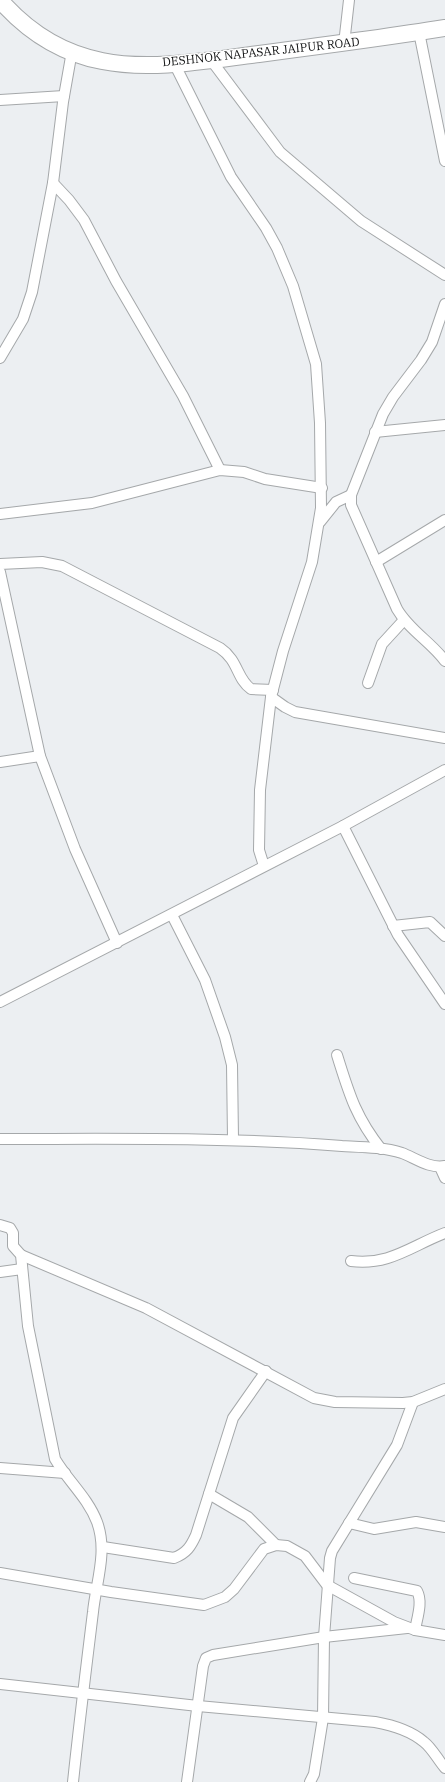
<svg xmlns="http://www.w3.org/2000/svg" width="445" height="1782" font-family="'IBM Plex Serif',serif">
  <style>
    .lines { fill: none; stroke-linecap: round; stroke-linejoin: round }
    .street-casing { stroke: #a5a8aa; stroke-width: 12 }
    .primary-casing { stroke: #a5a8aa; stroke-width: 18 }
    .street { stroke: #fff; stroke-width: 10 }
    .primary { stroke: #fff; stroke-width: 16 }
    .labels { text-anchor: middle; stroke-width: 3; stroke-linejoin: round; paint-order: stroke }
    .street-label { font-size: 12px; fill: #111213; stroke: #fff }
  </style>
  <rect width="100%" height="100%" fill="#eceff2"/>
  <g class="lines">
    <g class="street-casing">
      <g id="street">
        <polyline points="419,32 445,161"/>
        <polyline points="344,44 349,0"/>
        <polyline points="211,60 280,152 361,221 445,275"/>
        <polyline points="174,63 231,177 266,228 277,248 293,286 316,364 320,423 321,508 312,562 283,651 271,697 260,790 259,850 264,866"/>
        <polyline points="0,100 64,96"/>
        <polyline points="53,183 69,200 84,220 116,281 183,396 220,470"/>
        <path d="M445,304l-13,38 -11,18 -28,37 -10,17 -32,81v10l46,104c12,21 34,33 48,52"/>
        <polyline points="0,358 23,319 32,292 53,183 63,102 72,51"/>
        <polyline points="375,432 445,425"/>
        <polyline points="0,514 92,503 220,470 244,472 265,479 322,488"/>
        <polyline points="320,522 336,502 351,495"/>
        <polyline points="376,562 445,520"/>
        <path d="M0,564l42,-2 20,4 158,82c19,13 16,30 31,41l22,1"/>
        <polyline points="0,572 40,756 75,849 117,943"/>
        <polyline points="368,683 382,644 404,620"/>
        <polyline points="271,697 285,707 295,712 445,738"/>
        <polyline points="0,762 40,756"/>
        <polyline points="343,826 398,935 445,1004"/>
        <polyline points="172,915 205,980 225,1037 232,1065 233,1139"/>
        <polyline points="393,926 430,922 445,936"/>
        <polyline points="0,1002 343,826 445,770"/>
        <path d="M337,1055c12,38 18,61 44,94"/>
        <path d="M0,1139c114,0 228,-2 342,7 20,1 41,1 60,7 13,5 28,16 43,13"/>
        <polyline points="440,1167 445,1178"/>
        <path d="M0,1225l10,3 3,5v13l8,9 7,71 27,133c13,22 33,39 42,63 11,30 -1,60 -4,90 -7,57 -14,113 -20,170"/>
        <polyline points="21,1255 146,1308 314,1398 335,1402 403,1403 413,1402 445,1389"/>
        <path d="M351,1261c38,5 60,-15 94,-28"/>
        <polyline points="0,1272 22,1269"/>
        <polyline points="0,1468 65,1473"/>
        <polyline points="209,1494 248,1517 276,1545"/>
        <polyline points="349,1523 374,1529 416,1522 445,1527"/>
        <path d="M103,1547l71,11c13,-5 17,-12 22,-23l37,-117 33,-47"/>
        <polyline points="0,1573 111,1592 204,1605 225,1597 234,1589 264,1549 276,1545 287,1546 305,1556 327,1585 394,1622 415,1630 445,1635"/>
        <path d="M354,1578l63,13c6,11 0,27 -2,39"/>
        <path d="M0,1684l198,22 177,16c17,3 35,8 49,20 8,6 14,18 21,26"/>
        <polyline points="187,1782 203,1666 206,1658 213,1655 324,1637 407,1628"/>
        <polyline points="310,1782 314,1774 323,1718 324,1637 330,1558 332,1551 397,1445 413,1402"/>
      </g>
    </g>
    <g class="primary-casing">
      <path id="primary" d="M0,0c27,31 61,53 102,61 49,10 108,-1 157,-7 62,-8 124,-16 186,-26"/>
    </g>
    <use href="#street" class="street"/>
    <use href="#primary" class="primary"/>
  </g>
  <g class="labels">
    <g class="street-label">
      <text transform="translate(261 52) rotate(-6)" y="4">DESHNOK NAPASAR JAIPUR ROAD</text>
    </g>
  </g>
</svg>
